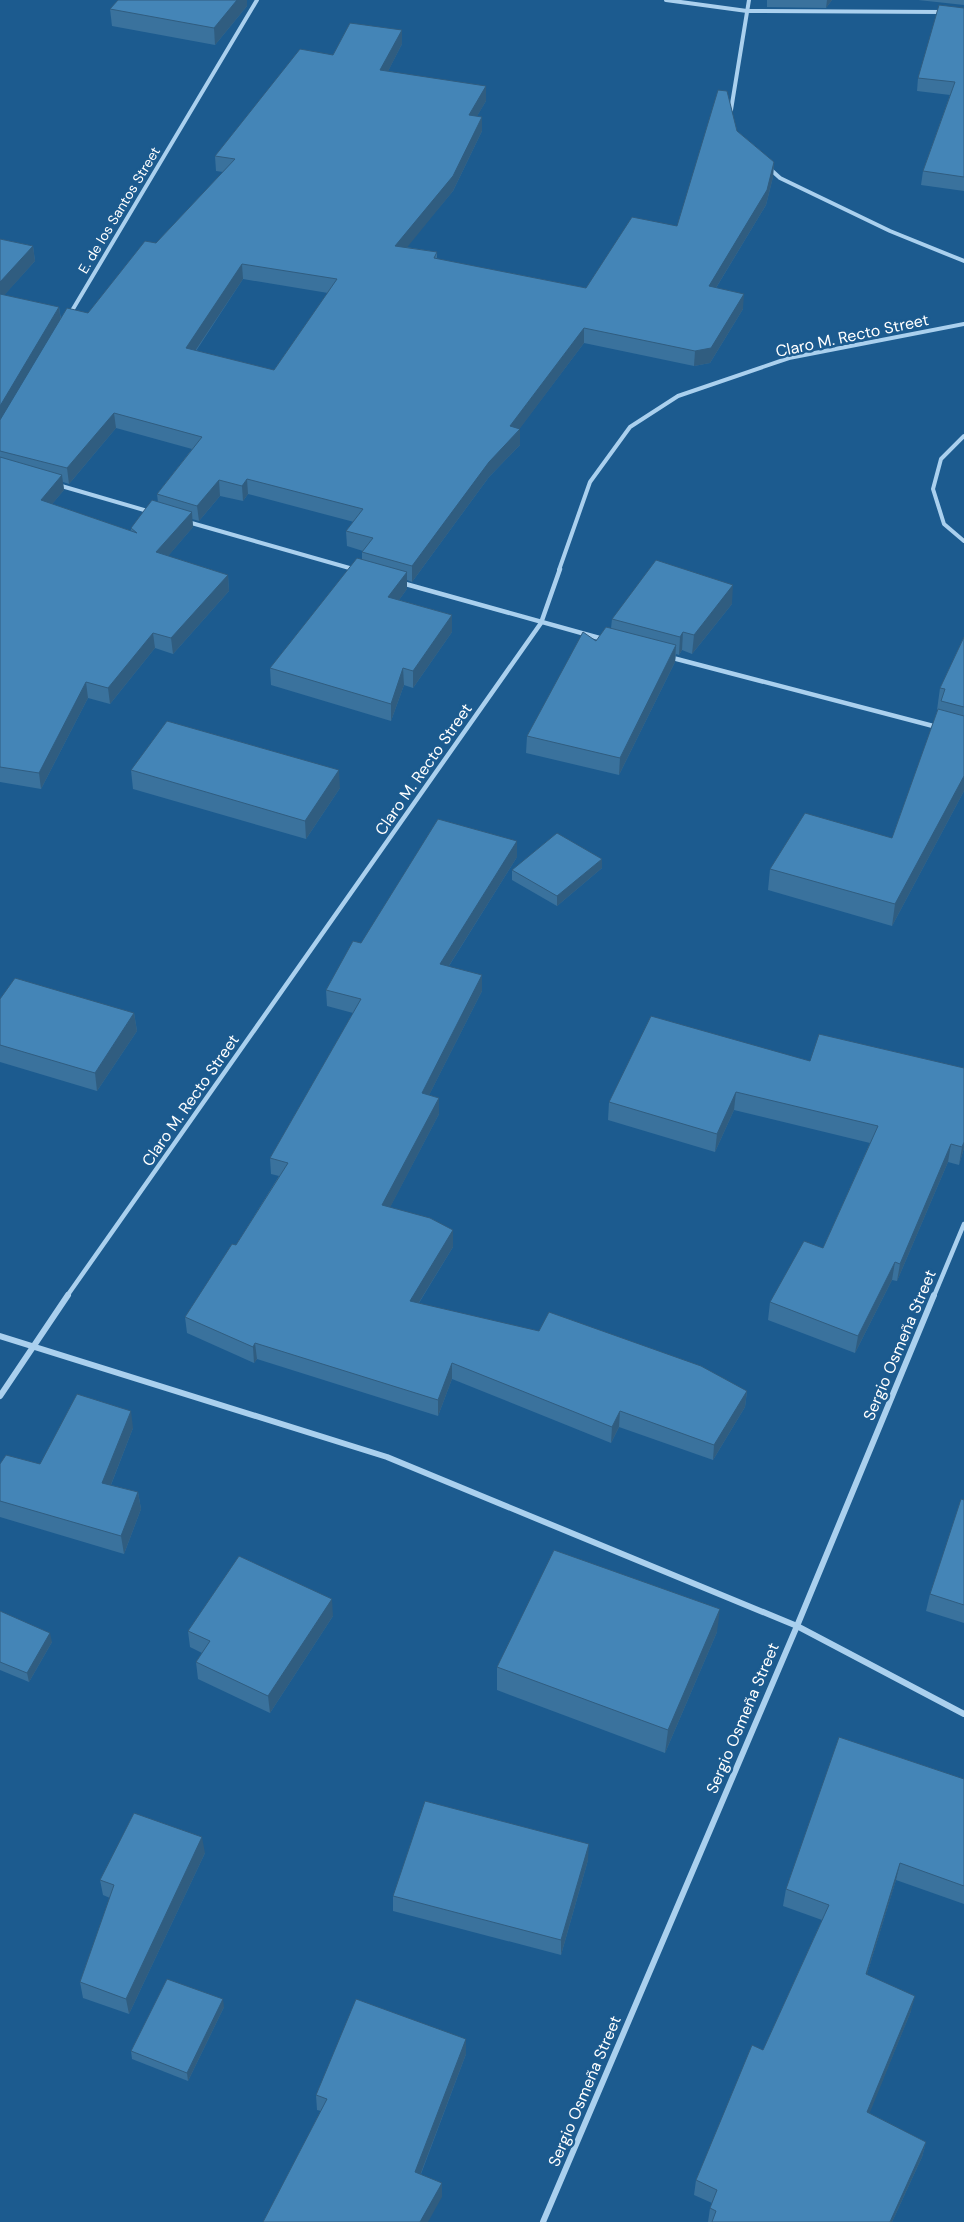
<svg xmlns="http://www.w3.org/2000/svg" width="964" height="2222" font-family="'DM Sans',sans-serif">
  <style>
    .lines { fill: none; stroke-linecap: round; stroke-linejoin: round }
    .street-far2 { stroke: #aad0ee; stroke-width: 4 }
    .street-far1 { stroke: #aad0ee; stroke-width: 4.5 }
    .street { stroke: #aad0ee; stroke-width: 6 }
    .wall { fill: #3a729d; fill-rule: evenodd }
    .shaded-wall { fill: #305d80 }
    .building { fill: #4485b7; stroke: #305d80; fill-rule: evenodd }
    .labels { text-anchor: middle; stroke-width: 5; stroke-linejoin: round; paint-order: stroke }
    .far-street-label { font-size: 14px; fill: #fff; stroke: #1c5b8f }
    .street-label { font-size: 16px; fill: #fff; stroke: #1c5b8f }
  </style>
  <rect width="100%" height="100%" fill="#1c5b8f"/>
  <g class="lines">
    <g class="street-far2">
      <polyline points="666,0 747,11 944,12"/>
      <polyline points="731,110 749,0"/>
      <polyline points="769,168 780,178 890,231 964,261"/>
      <polyline points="70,314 257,0"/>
      <polyline points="964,436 941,459 933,489 944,524 964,541"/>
      <polyline points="58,485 151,512"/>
      <polyline points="188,522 353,569"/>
      <polyline points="559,570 590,482 630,427 678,396 789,358 964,324"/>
    </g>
    <g class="street-far1">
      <polyline points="402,583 603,639"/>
      <polyline points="669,657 937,727"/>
      <polyline points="67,1296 541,623 560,569"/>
      <polyline points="934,1296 964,1224"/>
    </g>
    <g class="street">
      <polyline points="0,1336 387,1457 797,1626 964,1714"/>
      <polyline points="0,1396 68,1295"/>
      <polyline points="543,2222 797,1626 934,1295"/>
    </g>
  </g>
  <g class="wall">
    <polygon points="767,0 832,0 826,8 767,7"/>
    <polygon points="918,0 964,0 964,5"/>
    <polygon points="247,6 215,45 112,26 110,9"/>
    <polygon points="964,8 964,191 921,185 923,171 950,95 917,91 918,78"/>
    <path d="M402,44l-14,27 98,30 -9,15 5,15 -29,60 -47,56 31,5v7l149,29 91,-62 60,-95 37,31 -1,15 -7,28 -50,83 27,21 -33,54 -16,3 -110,-23 -65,86 1,16 -31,32 -77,105 -5,-2v9l-8,11 53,15v17l-39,56 -9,-3 -13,36 -120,-36 -1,-17 92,-109v-7l1,-1 -16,-5 -1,-15 8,-9 -106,-28 -5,7 -23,-5 -21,25 -7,-2 1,8 -25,29 60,19 1,16 -56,63 -18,-6 -45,56 -22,-6 -47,91 -41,-7v-543l33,7 2,15 -31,34 55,12 2,12 27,-6 68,-70 67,-71 -7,-1 -1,-15 118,-101zM243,279l85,14 -54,77 -78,-19zM116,428l76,21 -35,45 1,8 -27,26v3l-79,-27 12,-14 -1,-8 6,2z"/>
    <polygon points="732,604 692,654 682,650 679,655 676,654 675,662 619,775 526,753 527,736 611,628 612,619"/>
    <polygon points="964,637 964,791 892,926 768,890 770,869 892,838 938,710 937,710 940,688"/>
    <polygon points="131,770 340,788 306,839 133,789"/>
    <polygon points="517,857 449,966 482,991 429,1095 439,1098 439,1114 390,1207 453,1247 419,1303 747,1391 745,1407 713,1460 619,1427 611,1443 452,1379 438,1416 257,1359 254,1363 187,1333 185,1317 236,1245 279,1176 271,1174 270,1158 353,1013 327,1006 326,990 361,943"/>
    <polygon points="602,859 602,868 557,906 512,880 512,870"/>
    <polygon points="0,999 134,1013 137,1031 97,1091 0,1062"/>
    <polygon points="810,1061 964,1068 964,1148 959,1165 948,1162 897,1281 892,1280 855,1353 768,1320 770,1302 823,1248 870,1143 734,1110 715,1152 608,1120 609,1102"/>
    <polygon points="133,1428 111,1485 138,1492 141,1509 124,1554 0,1517 0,1464 40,1464"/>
    <polygon points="964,1500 964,1623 926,1611 930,1594"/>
    <polygon points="0,1611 52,1642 29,1682 0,1670"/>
    <polygon points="333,1616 270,1713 198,1679 196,1662 202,1653 190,1647 188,1631"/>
    <polygon points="717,1632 665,1753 497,1690 497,1667"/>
    <polygon points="964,1779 964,1904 896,1880 867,1974 911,2011 869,2113 926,2142 922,2157 892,2222 708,2222 710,2208 712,2203 694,2195 696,2180 763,2050 822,1920 783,1906 786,1889"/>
    <polygon points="205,1853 129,2014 83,1998 80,1982 110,1898 103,1895 100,1880"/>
    <polygon points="588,1860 561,1955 393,1911 393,1896"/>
    <polygon points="224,2007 188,2081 132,2059 131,2051"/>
    <polygon points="466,2054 421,2174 442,2197 321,2111 317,2110 316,2095"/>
  </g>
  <g class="shaded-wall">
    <polygon points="237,0 247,0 247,6 215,45 214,28"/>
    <polygon points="827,0 832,0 826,8"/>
    <polygon points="402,30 402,44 381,85 380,70"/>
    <polygon points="486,86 486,101 469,130 469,115"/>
    <polygon points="482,117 482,131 453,191 396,261 395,246"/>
    <polygon points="774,162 773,177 766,205 708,301 709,286"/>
    <polygon points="33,246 35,261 0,300 0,282"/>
    <polygon points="242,264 243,279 187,363 186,348"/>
    <polygon points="744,294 743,309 710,363 694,366 695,351"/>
    <polygon points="59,307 61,322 0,425 0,406"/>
    <polygon points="584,328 584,343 512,439 520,429 520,445 489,477 412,582 412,566 510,426"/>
    <polygon points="114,413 116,428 69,484 67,468"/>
    <polygon points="62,475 64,490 43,515 41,500"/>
    <polygon points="247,479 248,494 243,501 242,486"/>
    <polygon points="219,480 220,496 199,521 197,506"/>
    <polygon points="192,512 193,527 158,568 156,552"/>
    <polygon points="407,572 407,589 389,614 388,597"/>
    <polygon points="228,575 229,591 173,654 171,638"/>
    <polygon points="733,585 732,604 692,654 694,635"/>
    <polygon points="452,615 452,632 413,688 413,671"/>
    <polygon points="683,632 682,650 679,655 680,637"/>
    <polygon points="153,633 155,648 110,704 108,688"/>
    <polygon points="676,645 675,662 619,775 620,758"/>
    <polygon points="403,668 404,685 391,721 391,704"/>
    <polygon points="86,682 88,698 41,789 39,773"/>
    <polygon points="339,770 340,788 306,839 305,821"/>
    <polygon points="964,776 964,791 892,926 895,904"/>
    <polygon points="517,841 517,857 440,980 440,964"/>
    <polygon points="602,859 602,868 557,906 557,896"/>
    <polygon points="482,975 482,991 422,1109 422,1093"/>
    <polygon points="134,1013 137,1031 97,1091 95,1073"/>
    <polygon points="736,1092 734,1110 715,1152 717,1134"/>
    <polygon points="439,1098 439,1114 383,1221 382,1205"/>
    <polygon points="964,1142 964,1148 959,1165 962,1147"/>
    <polygon points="951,1144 948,1162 897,1281 900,1264"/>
    <polygon points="453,1230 453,1247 410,1317 410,1301"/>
    <polygon points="895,1262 892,1280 855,1353 858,1336"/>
    <polygon points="255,1343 257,1359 254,1363 253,1347"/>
    <polygon points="452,1363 452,1379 438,1416 438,1400"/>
    <polygon points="747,1391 745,1407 713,1460 714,1445"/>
    <polygon points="131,1411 133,1428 105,1500 102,1483"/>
    <polygon points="620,1411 619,1427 611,1443 612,1427"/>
    <polygon points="138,1492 141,1509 124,1554 121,1536"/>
    <polygon points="332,1599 333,1616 270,1713 268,1696"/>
    <polygon points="720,1609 717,1632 665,1753 668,1730"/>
    <polygon points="50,1633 52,1642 29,1682 27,1673"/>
    <polygon points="202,1837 205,1853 129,2014 126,1999"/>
    <polygon points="589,1844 588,1860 561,1955 561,1940"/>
    <polygon points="900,1863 896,1880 862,1990 866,1974"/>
    <polygon points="915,1996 911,2011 864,2127 867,2112"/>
    <polygon points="223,1999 224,2007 188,2081 187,2073"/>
    <polygon points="466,2039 466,2054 416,2186 415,2172"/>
    <polygon points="926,2142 922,2157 892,2222 890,2222"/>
    <polygon points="442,2183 442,2197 428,2222 420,2222"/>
  </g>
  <g class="building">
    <polygon points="118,0 237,0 214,28 110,9"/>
    <polygon points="939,5 964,8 964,177 923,171 955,82 918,78"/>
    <path d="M350,23l52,7 -22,40 106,16 -17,29 13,2 -29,59 -58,70 42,6 -3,6 152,30 46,-71 45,9 41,-136 9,1 10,40 37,31 -7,28 -58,96 35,8 -33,54 -16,3 -111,-23 -74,98 10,3 -31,33 -77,104 -50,-14 11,-14 -27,-7 17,-22 -116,-30 -5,7 -23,-6 -22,26 -40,-12 45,-57 -88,-24 -47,55 -67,-17v-31l67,-112 21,5 57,-72 11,2 79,-84 -20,-3 85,-107 33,6zM242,264l95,15 -63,91 -88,-22z"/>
    <polygon points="0,239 33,246 0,282"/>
    <polygon points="0,294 59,307 0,406"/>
    <polygon points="0,457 62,475 41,500 137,533 131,528 152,500 192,512 156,552 228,575 171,638 153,633 108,688 86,682 39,773 0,767"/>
    <polygon points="357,558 407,572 388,597 452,615 413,671 403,668 391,704 270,668"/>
    <polygon points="656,560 733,585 694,635 683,632 680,637 612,619"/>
    <polygon points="606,627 676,645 620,758 527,736 583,632 596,641"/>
    <polygon points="964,637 964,707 941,701 945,689 940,688"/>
    <polygon points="938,709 964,716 964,776 895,904 770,869 805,813 892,838"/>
    <polygon points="167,721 339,770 305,821 131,770"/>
    <polygon points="438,819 517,841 440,964 482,975 422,1093 439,1098 382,1205 430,1218 453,1230 410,1301 539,1331 549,1312 701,1366 747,1391 714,1445 620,1411 612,1427 452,1363 438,1400 255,1343 253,1347 185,1317 232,1244 236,1245 288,1163 270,1158 361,999 326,990 353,941 361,943"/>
    <polygon points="557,833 602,859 557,896 512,870"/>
    <polygon points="15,978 134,1013 95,1073 0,1045 0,999"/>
    <polygon points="651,1016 810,1061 819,1034 964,1068 964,1142 962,1147 951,1144 900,1264 895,1262 858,1336 770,1302 804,1241 823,1248 878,1126 736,1092 717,1134 609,1102"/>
    <polygon points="77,1394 131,1411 102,1483 138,1492 121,1536 0,1501 0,1464 6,1455 40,1464"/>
    <polygon points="961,1499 964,1500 964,1605 930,1594"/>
    <polygon points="554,1550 720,1609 668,1730 497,1667"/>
    <polygon points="239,1556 332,1599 268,1696 196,1662 210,1641 188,1631"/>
    <polygon points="0,1611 50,1633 27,1673 0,1662"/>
    <polygon points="839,1737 964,1779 964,1886 900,1863 866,1974 915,1996 867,2112 926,2142 890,2222 712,2222 716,2211 710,2208 717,2190 696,2180 752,2045 763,2050 829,1905 786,1889"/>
    <polygon points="425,1801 589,1844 561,1940 393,1896"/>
    <polygon points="134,1813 202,1837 126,1999 80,1982 114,1885 100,1880"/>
    <polygon points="167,1979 223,1999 187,2073 131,2051"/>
    <polygon points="356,1999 466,2039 415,2172 442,2183 420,2222 263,2222 327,2099 316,2095"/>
  </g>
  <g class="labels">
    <g class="far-street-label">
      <text transform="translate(119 210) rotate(-59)" y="5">E. de los Santos Street</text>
    </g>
    <g class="street-label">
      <text transform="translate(852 335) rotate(-12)" y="6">Claro M. Recto Street</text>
      <text transform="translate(423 769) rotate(-55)" y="6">Claro M. Recto Street</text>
      <text transform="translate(190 1100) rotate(-55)" y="6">Claro M. Recto Street</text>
      <text transform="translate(899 1345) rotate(-67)" y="6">Sergio Osmeña Street</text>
      <text transform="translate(742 1718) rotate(-67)" y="6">Sergio Osmeña Street</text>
      <text transform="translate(584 2091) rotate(-67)" y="6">Sergio Osmeña Street</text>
    </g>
  </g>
</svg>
